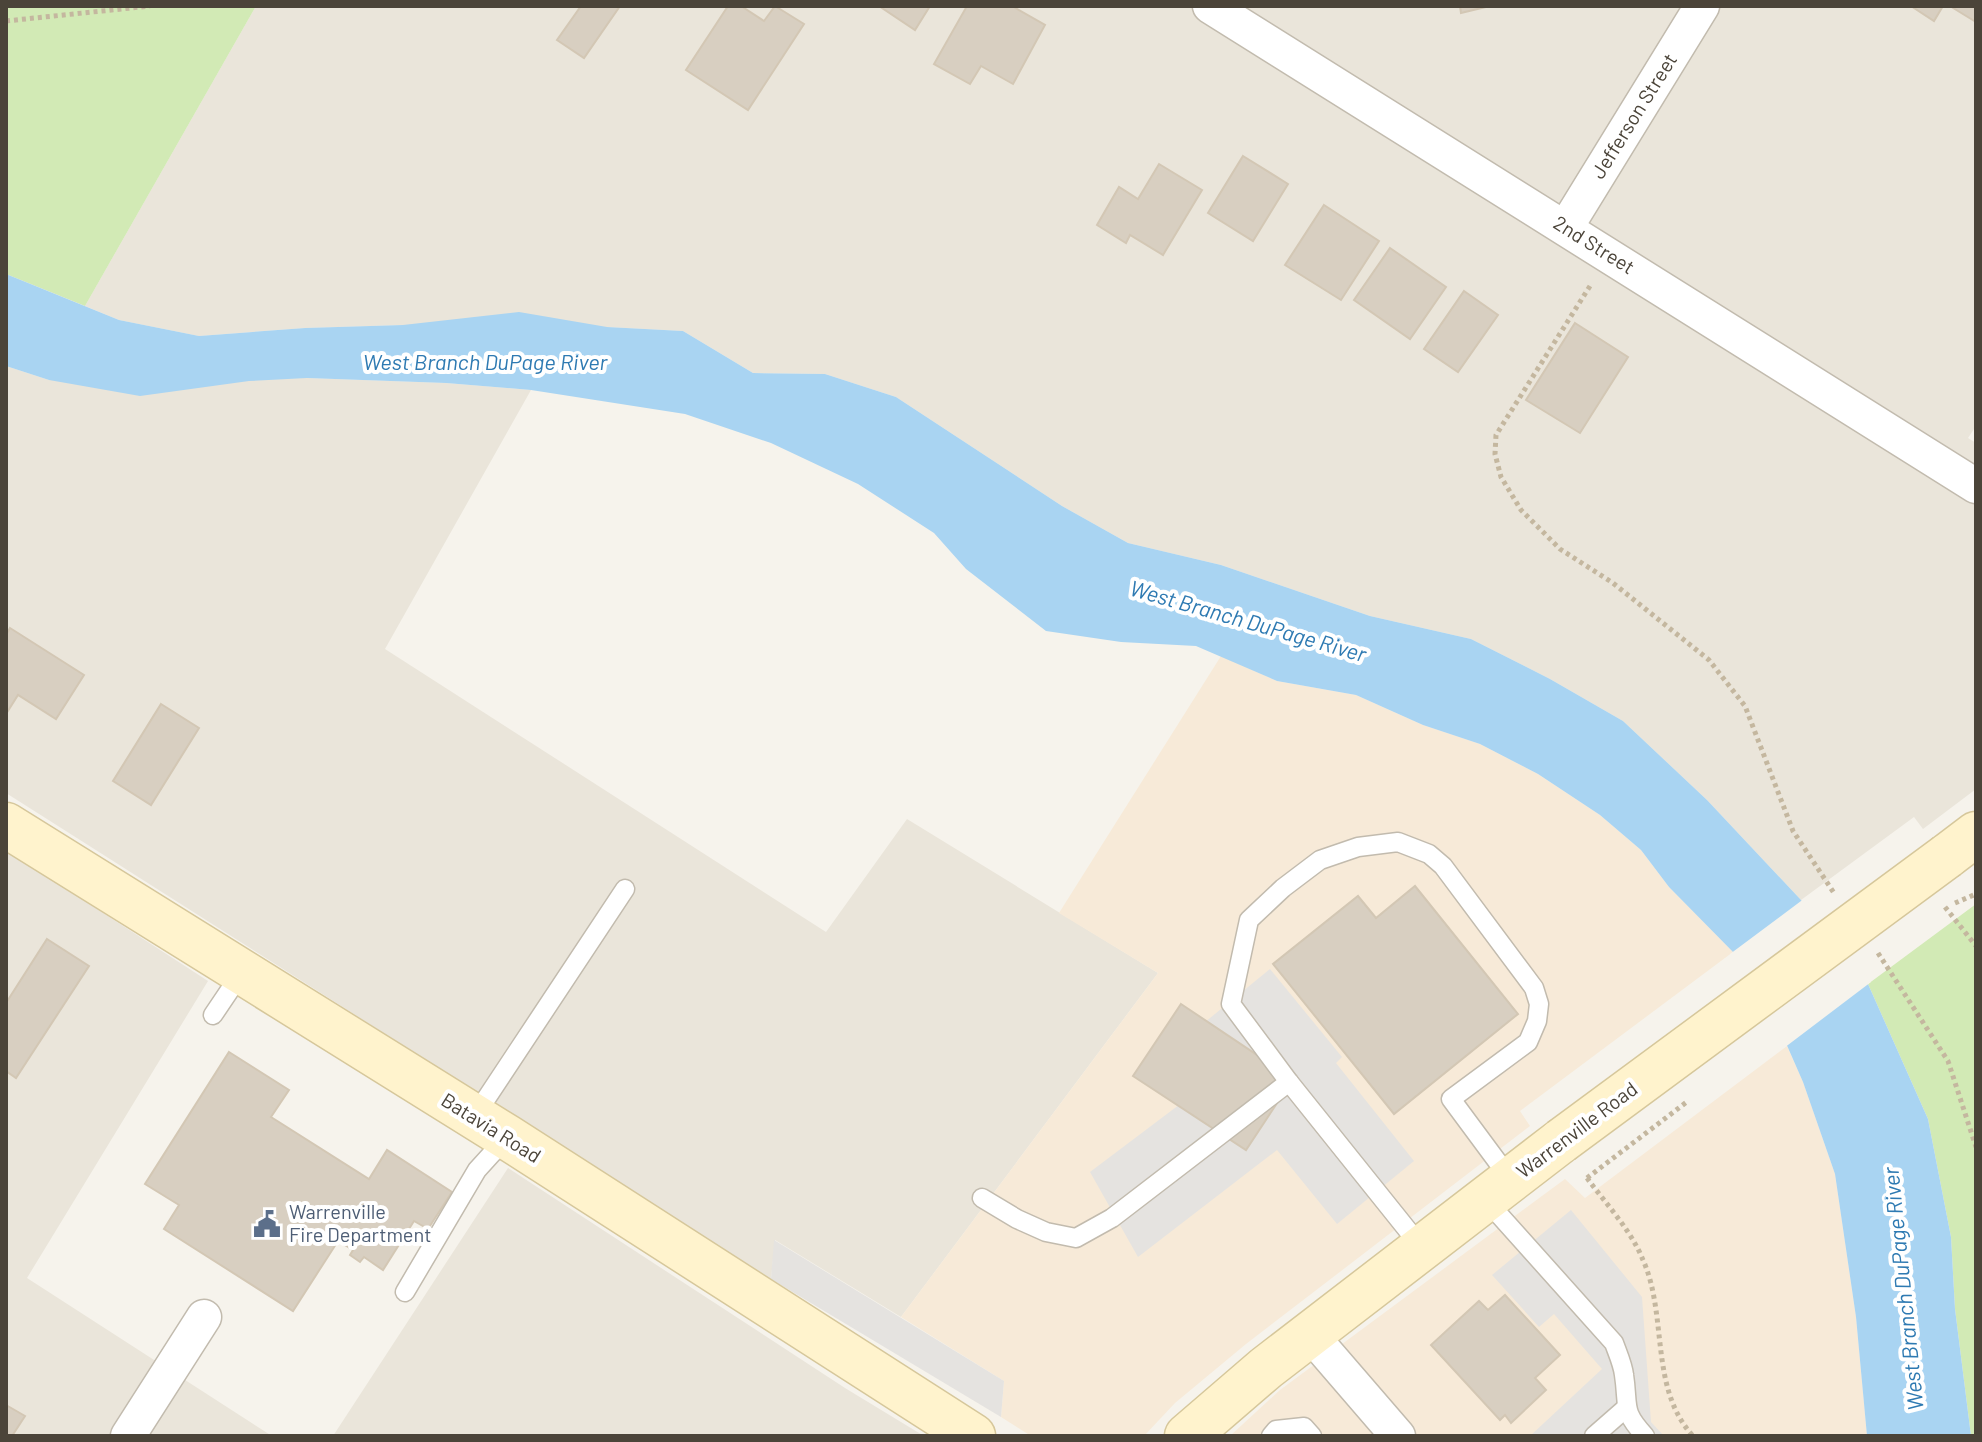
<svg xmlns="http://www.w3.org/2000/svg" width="1982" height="1442" font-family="Barlow,sans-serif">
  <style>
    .residential { fill: #eae5da }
    .commercial { fill: #f7ead8 }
    .green { fill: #d2eab5 }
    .parking { fill: #e5e3e0 }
    .water { fill: #a9d4f2 }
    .pier { fill: #f6f3ec }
    .building { fill: #d8cfc1; stroke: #d3c7b4; stroke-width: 2 }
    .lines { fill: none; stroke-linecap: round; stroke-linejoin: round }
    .lane-casing { stroke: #c2bbae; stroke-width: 21 }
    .street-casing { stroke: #c2bbae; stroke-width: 37 }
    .secondary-casing { stroke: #d6c79b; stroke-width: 47 }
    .path { stroke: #c4b79f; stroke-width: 5; stroke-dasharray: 4 4; stroke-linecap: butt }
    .lane { stroke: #fff; stroke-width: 18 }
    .street { stroke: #fff; stroke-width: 34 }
    .secondary { stroke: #fff3cd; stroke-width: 44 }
    .secondary-bridge-casing { stroke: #d6c79b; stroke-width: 47; stroke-linecap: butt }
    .path-bridge { stroke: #c4b79f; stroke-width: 5; stroke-dasharray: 4 4; stroke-linecap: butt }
    .secondary-bridge { stroke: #fff3cd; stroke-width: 44 }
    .labels { text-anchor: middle; stroke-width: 8; stroke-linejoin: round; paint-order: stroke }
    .street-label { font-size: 20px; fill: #4b4439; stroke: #fff }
    .service-label { font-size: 20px; fill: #4e5e75; stroke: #fff; text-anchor: start }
    .water-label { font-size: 22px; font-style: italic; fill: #2e7ab2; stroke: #fff }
  </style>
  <rect width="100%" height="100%" fill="#f6f3ec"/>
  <g class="residential">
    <polygon points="256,6 1976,6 1976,426 1968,438 1976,443 1976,789 1923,829 1914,817 1801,900 1707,800 1623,721 1550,679 1471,639 1370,616 1221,565 1128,543 1062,506 896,397 825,374 753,373 683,331 607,327 403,325 305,328 199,336 119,320 85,306"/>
    <polygon points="6,366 49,380 307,378 446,383 531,390 385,649 826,932 907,819 1158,973 901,1317 775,1240 771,1279 6,793"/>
    <polygon points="6,850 208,981 27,1278 272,1436 6,1436"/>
    <polygon points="508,1168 845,1388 924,1436 333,1436"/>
  </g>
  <g class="commercial">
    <polygon points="1221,656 1277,681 1356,695 1423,725 1480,744 1538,774 1600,815 1641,850 1669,887 1733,952 1520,1111 1530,1126 1246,1344 1175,1403 1144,1436 1031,1436 1001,1417 1004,1381 901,1317 1158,973 1059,913"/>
    <polygon points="1787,1046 1803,1082 1835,1174 1856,1317 1867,1436 1230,1436 1280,1390 1565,1179 1585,1198"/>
  </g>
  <g class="green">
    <polygon points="6,6 256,6 85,306 6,274"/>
    <polygon points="1976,904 1976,1436 1971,1436 1955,1309 1951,1237 1928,1119 1868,984"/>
  </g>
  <g class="parking">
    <polygon points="1270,969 1342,1057 1336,1063 1414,1161 1337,1224 1277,1150 1138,1257 1090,1172 1216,1077 1188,1036"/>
    <polygon points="1571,1210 1642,1297 1651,1422 1664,1436 1530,1436 1602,1369 1554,1314 1539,1327 1492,1275"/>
    <polygon points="774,1240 1004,1381 1001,1417 771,1279"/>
  </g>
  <polygon class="water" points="6,274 119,320 199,336 305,328 403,325 519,312 607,327 683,331 753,373 825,374 896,397 1062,506 1128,543 1221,565 1370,616 1471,639 1550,679 1623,721 1707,800 1801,900 1868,984 1928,1119 1951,1237 1955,1309 1971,1436 1867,1436 1856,1317 1835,1174 1803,1082 1771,1009 1733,952 1669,887 1641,850 1600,815 1538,774 1480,744 1423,725 1356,695 1277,681 1196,646 1121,642 1046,631 966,569 934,533 858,484 771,443 685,414 531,390 446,383 307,378 249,381 140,396 49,380 6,366"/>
  <polygon class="pier" points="1805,898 1871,982 1784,1048 1767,1011 1730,954"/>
  <g class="building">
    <polygon points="581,6 620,6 584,58 557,40"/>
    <polygon points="728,6 741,6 764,21 775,6 804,24 748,110 686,70"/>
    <polygon points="879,6 930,6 915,30"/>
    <polygon points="967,6 1012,6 1045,25 1013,84 981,66 970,84 934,64"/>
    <polygon points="1460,6 1490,6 1461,13"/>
    <polygon points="1911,6 1943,6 1934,21"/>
    <polygon points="1950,6 1976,6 1976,22"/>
    <polygon points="1243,156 1288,184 1253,241 1208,213"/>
    <polygon points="1159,164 1202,190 1163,255 1130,235 1126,243 1097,225 1119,187 1138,199"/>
    <polygon points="1324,205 1379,241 1341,300 1285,265"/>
    <polygon points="1390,248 1446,287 1410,339 1354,300"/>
    <polygon points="1464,291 1498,315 1458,372 1424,349"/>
    <polygon points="1575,323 1628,357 1580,433 1526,400"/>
    <polygon points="10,628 84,675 56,719 18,695 6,714 6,635"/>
    <polygon points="161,704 199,728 151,805 113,781"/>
    <polygon points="1415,886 1518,1014 1394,1114 1273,964 1358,896 1376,918"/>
    <polygon points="47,939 89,966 16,1078 6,1071 6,1003"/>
    <polygon points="1181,1004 1293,1079 1246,1150 1133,1076"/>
    <polygon points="229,1052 289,1090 271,1117 369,1179 387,1150 452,1192 428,1229 414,1221 383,1270 364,1257 360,1262 350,1255 353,1250 338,1241 293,1311 164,1229 179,1205 145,1184"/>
    <polygon points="1505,1295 1560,1355 1535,1378 1546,1390 1511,1423 1505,1415 1500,1420 1431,1345 1479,1301 1488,1310"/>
    <polygon points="6,1405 25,1416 12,1436 6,1436"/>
  </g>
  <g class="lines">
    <g class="lane-casing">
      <g id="lane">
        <polyline points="213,1015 242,972"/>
        <polyline points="474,1117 625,889"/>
        <polyline points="982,1198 1017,1219 1046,1232 1076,1238 1112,1218 1289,1082"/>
        <path d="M1485,1199l129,144c4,11 9,22 10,32 5,32 -3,35 21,61"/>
        <polyline points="1422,1248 1289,1082 1231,1004 1249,920 1283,888 1320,860 1358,847 1398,842 1429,854 1443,866 1534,988 1539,1004 1537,1021 1528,1042 1451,1099 1511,1180"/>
        <polyline points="405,1292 477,1170 507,1137"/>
        <polyline points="1271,1436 1276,1430 1304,1427 1312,1436"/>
        <polyline points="1594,1436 1626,1408"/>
      </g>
    </g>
    <g class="street-casing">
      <g id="street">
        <polyline points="1210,6 1976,486"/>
        <polyline points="1566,227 1702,6"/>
        <polyline points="1310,1334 1398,1436"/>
        <polyline points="128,1436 204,1317"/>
      </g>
    </g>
    <g class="secondary-casing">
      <g id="secondary">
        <polyline points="6,825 507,1137 973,1436"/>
        <polyline points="1947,856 1976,834"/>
        <polyline points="1187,1436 1266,1368 1561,1141"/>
      </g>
    </g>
    <g class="path">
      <polyline points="6,21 150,6"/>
      <polyline points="1590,286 1496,435 1495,454 1501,477 1521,510 1560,549 1613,583 1709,660 1745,706 1793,831 1834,893"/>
      <polyline points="1955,903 1976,894"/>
      <polyline points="1945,907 1976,946"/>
      <polyline points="1878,953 1948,1061 1976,1147"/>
      <path d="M1587,1178c19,26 44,52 56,82 25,56 6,128 50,176"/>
    </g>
    <use href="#lane" class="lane"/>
    <use href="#street" class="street"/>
    <use href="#secondary" class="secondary"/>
    <g class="secondary-bridge-casing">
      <polyline id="secondary-bridge" points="1561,1141 1947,856"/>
    </g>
    <polyline class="path-bridge" points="1587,1178 1688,1101"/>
    <use href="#secondary-bridge" class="secondary-bridge"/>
  </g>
  <defs>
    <g id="civic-bare" transform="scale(2.16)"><path d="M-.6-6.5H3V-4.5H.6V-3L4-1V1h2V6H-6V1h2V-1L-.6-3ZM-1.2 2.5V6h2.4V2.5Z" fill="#5c6f8a" stroke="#fff" stroke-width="2.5" paint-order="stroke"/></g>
  </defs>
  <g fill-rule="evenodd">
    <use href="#civic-bare" x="267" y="1224"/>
  </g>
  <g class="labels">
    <g class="street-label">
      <text transform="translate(1634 116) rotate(-58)" y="7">Jefferson Street</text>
      <text transform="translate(1594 245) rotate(32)" y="7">2nd Street</text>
      <text transform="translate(491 1128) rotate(32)" y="7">Batavia Road</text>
      <text transform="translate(1577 1130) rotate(-37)" y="7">Warrenville Road</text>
    </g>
    <g class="service-label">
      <text x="289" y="1219">Warrenville<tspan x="289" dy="23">Fire Department</tspan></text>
    </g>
    <g class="water-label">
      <text x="485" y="370">West Branch DuPage River</text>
      <text transform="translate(1248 621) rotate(16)" y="8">West Branch DuPage River</text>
      <text transform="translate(1903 1289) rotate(-96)" y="8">West Branch DuPage River</text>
    </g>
  </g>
  <rect width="1982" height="1442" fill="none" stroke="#4b4439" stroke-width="16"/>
</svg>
